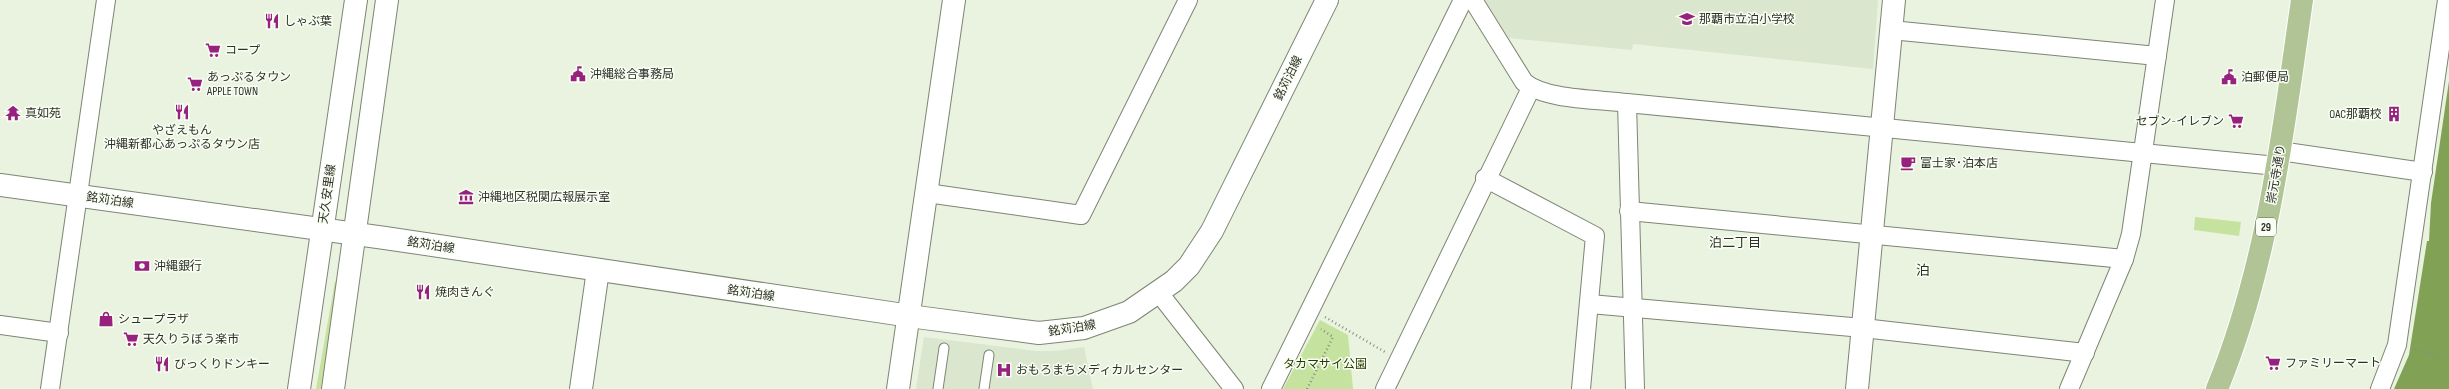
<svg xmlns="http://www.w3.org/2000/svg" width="2449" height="389" font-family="'Sofia Sans Condensed','Noto Sans JP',sans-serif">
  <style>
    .built { fill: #dae6cd }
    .green { fill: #c5e39f }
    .water { fill: #81a254 }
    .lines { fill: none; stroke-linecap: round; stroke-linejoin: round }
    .lane-casing { stroke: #7d8573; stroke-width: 11 }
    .street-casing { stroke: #7d8573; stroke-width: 20 }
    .secondary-casing { stroke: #7d8573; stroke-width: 24 }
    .primary-casing { stroke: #fff; stroke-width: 24 }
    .path { stroke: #888e81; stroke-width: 2.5; stroke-dasharray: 1 3; stroke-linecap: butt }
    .lane { stroke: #fff; stroke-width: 9 }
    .street { stroke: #fff; stroke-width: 18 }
    .secondary { stroke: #fff; stroke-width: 22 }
    .primary { stroke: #b0c496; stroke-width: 22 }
    .labels { text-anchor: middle; stroke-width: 3; stroke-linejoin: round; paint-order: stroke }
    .shield { fill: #f9fef3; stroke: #6b6e66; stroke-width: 1 }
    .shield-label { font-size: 11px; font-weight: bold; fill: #2e312a }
    .poi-label { font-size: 12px; fill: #2e312a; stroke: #f9fef3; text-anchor: start }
    .street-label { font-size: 12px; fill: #2e312a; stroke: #f9fef3 }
    .park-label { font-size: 12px; fill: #273b00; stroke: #f9fef3 }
    .neighbourhood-label { font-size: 13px; fill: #2e312a; stroke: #f9fef3 }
    .quarter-label { font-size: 14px; fill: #2e312a; stroke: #f9fef3 }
  </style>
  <rect width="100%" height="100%" fill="#e9f3df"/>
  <g class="built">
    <polygon points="1485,0 1878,0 1873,69 1633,44 1632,50 1509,38"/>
    <polygon points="924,337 1035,351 1055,351 1084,347 1093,389 916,389"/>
  </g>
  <g class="green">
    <polygon points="2195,217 2241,222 2239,236 2194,230"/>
    <polygon points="335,281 337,283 321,389 316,389"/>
    <polygon points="1320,320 1348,335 1353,389 1283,389"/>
  </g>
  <polygon class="water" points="2449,81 2449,389 2394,389 2409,355 2427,241 2429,241 2431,203"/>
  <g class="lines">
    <g class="lane-casing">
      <g id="lane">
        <polyline points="938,389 944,348"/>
        <polyline points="984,389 989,355"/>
      </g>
    </g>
    <g class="street-casing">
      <g id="street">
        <path d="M1473,0l51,82c21,18 74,17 103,21l650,63"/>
        <polyline points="1891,30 2157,56"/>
        <polyline points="1627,103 1635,389"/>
        <polyline points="2280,151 2423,172"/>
        <polyline points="1485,178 1595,236 1581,389"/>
        <polyline points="927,193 1081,215 1188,0"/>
        <polyline points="1629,211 2124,259"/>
        <polyline points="1159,293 1234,389"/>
        <polyline points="1590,304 1863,328 2085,353"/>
        <polyline points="0,325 59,333"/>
        <polyline points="50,389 106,0"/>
        <polyline points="1271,389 1463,0"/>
        <polyline points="1385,389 1531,88"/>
        <polyline points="2069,389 2124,259 2131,234 2165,0"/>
        <polyline points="2380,389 2397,345 2447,0"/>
      </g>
    </g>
    <g class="secondary-casing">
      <g id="secondary">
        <polyline points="0,185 385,238 924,318 1039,333 1084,328 1129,312 1174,281 1189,266 1212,231 1327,0"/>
        <polyline points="299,389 356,0"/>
        <polyline points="333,389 387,0"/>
        <polyline points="581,389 598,270"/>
        <polyline points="898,389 954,0"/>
        <polyline points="1857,389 1894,0"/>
      </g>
    </g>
    <g class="primary-casing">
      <path id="primary" d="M2217,389c51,-124 66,-257 85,-389"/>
    </g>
    <g class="path">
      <polyline points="1325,317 1385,352"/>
      <polyline points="2415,350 2449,358"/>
      <polyline points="1307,389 1333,337 1321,329"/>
    </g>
    <use href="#lane" class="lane"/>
    <use href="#street" class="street"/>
    <use href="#secondary" class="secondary"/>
    <use href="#primary" class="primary"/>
  </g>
  <defs>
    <g id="school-bare" transform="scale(1.2)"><path d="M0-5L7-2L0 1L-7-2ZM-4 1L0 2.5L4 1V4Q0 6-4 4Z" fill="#96217e" stroke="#f9fef3" stroke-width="2.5" paint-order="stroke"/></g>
    <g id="restaurant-bare" transform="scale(1.2)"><path d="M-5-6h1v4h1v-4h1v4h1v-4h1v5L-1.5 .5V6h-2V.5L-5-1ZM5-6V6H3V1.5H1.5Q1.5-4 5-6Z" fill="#96217e" stroke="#f9fef3" stroke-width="2.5" paint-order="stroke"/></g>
    <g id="supermarket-bare" transform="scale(1.2)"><path d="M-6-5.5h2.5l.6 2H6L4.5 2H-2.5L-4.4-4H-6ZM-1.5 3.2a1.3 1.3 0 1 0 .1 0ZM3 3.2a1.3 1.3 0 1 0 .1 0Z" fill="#96217e" stroke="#f9fef3" stroke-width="2.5" paint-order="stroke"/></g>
    <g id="civic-bare" transform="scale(1.2)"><path d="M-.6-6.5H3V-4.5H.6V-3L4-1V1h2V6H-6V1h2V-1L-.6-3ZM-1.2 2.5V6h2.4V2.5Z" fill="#96217e" stroke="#f9fef3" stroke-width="2.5" paint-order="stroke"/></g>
    <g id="temple-bare" transform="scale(1.2)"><path d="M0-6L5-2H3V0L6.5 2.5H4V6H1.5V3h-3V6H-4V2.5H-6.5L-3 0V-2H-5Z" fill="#96217e" stroke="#f9fef3" stroke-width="2.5" paint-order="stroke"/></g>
    <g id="building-bare" transform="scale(1.2)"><path d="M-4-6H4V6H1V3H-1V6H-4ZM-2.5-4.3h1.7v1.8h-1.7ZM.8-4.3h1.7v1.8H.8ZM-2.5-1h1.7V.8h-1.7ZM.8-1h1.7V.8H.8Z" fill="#96217e" stroke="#f9fef3" stroke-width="2.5" paint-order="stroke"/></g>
    <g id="cafe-bare" transform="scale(1.2)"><path d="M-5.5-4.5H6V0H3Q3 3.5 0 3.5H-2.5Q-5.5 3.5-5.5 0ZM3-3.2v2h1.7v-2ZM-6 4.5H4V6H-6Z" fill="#96217e" stroke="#f9fef3" stroke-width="2.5" paint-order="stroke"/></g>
    <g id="museum-bare" transform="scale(1.2)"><path d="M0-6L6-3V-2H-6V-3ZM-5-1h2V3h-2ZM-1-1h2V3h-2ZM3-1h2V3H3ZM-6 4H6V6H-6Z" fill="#96217e" stroke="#f9fef3" stroke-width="2.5" paint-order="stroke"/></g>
    <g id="bank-bare" transform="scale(1.2)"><path d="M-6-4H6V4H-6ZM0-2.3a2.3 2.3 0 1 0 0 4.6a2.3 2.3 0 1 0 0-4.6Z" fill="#96217e" stroke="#f9fef3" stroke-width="2.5" paint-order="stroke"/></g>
    <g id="shop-bare" transform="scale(1.2)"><path d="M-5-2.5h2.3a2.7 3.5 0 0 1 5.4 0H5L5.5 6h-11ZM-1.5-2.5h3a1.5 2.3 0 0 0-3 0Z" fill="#96217e" stroke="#f9fef3" stroke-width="2.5" paint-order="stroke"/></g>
    <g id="hospital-bare" transform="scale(1.2)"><path d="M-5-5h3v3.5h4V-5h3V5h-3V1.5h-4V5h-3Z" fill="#96217e" stroke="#f9fef3" stroke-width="2.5" paint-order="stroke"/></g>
  </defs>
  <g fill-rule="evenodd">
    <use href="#school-bare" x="1687" y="19"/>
    <use href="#restaurant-bare" x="272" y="21"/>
    <use href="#supermarket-bare" x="213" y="50"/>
    <use href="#civic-bare" x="578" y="74"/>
    <use href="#civic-bare" x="2229" y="77"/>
    <use href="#supermarket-bare" x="195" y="84"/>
    <use href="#restaurant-bare" x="182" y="112"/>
    <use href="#temple-bare" x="13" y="113"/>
    <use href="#building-bare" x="2394" y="114"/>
    <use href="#supermarket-bare" x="2236" y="121"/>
    <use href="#cafe-bare" x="1908" y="163"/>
    <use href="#museum-bare" x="466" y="197"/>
    <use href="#bank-bare" x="142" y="266"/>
    <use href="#restaurant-bare" x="423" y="292"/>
    <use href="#shop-bare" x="106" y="319"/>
    <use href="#supermarket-bare" x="131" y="339"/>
    <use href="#supermarket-bare" x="2273" y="363"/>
    <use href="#restaurant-bare" x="162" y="364"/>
    <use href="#hospital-bare" x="1004" y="370"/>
  </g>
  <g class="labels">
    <rect class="shield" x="2256" y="218" width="20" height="18" rx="3"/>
    <g class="shield-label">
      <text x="2266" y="231">29</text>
    </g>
    <g class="poi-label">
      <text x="1699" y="23">那覇市立泊小学校</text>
      <text x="284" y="25">しゃぶ葉</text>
      <text x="225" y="54">コープ</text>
      <text x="590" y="78">沖縄総合事務局</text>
      <text x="207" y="81">あっぷるタウン<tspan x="207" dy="14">APPLE TOWN</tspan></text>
      <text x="2241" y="81">泊郵便局</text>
      <text x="25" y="117">真如苑</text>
      <text x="2382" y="118" text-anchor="end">OAC那覇校</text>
      <text x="2224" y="125" text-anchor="end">セブン-イレブン</text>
      <text x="182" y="134" text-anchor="middle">やざえもん<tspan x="182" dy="14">沖縄新都心あっぷるタウン店</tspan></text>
      <text x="1920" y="167">富士家･泊本店</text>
      <text x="478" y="201">沖縄地区税関広報展示室</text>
      <text x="154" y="270">沖縄銀行</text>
      <text x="435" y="296">焼肉きんぐ</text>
      <text x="118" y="323">シュープラザ</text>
      <text x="143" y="343">天久りうぼう楽市</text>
      <text x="2285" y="367">ファミリーマート</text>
      <text x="174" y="368">びっくりドンキー</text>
      <text x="1016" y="374">おもろまちメディカルセンター</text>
    </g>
    <g class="street-label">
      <text transform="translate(1288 78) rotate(-64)" y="4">銘苅泊線</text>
      <text transform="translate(2276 174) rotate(-80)" y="4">崇元寺通り</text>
      <text transform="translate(327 194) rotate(-82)" y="4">天久安里線</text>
      <text transform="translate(110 200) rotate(8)" y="4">銘苅泊線</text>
      <text transform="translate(431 245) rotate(9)" y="4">銘苅泊線</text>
      <text transform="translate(751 293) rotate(8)" y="4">銘苅泊線</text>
      <text transform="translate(1072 328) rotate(-9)" y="4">銘苅泊線</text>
    </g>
    <g class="park-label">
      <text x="1325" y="368">タカマサイ公園</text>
    </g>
    <g class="neighbourhood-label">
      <text x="1735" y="247">泊二丁目</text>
    </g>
    <g class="quarter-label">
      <text x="1923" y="275">泊</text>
    </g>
  </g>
</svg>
